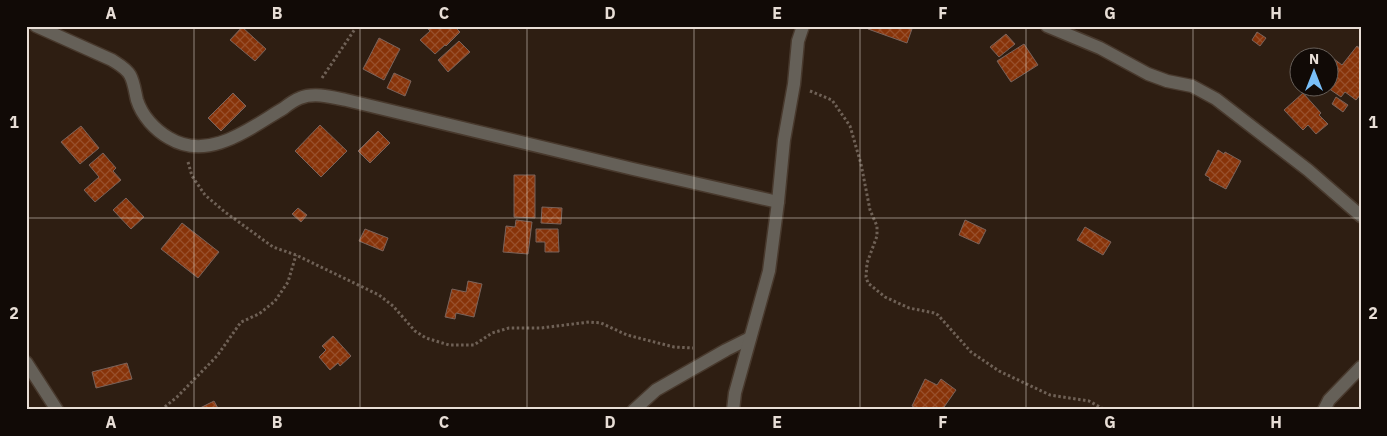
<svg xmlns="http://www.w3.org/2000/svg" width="1387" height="436" font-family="'IBM Plex Sans',sans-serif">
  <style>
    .building { fill: url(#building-cross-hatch); stroke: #7a635b }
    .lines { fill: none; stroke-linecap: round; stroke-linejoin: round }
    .minor-casing { stroke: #48392d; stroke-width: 15 }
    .path { stroke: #6f6156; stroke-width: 3; stroke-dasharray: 2.5 2.5; stroke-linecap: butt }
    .minor { stroke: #656058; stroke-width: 12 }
    .grid { fill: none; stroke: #e8ded6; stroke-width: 1; stroke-opacity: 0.55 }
    .neatline { fill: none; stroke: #e8ded6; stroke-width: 2 }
    .grid-label { font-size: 16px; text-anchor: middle; font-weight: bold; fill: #e8ded6 }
  </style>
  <defs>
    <pattern id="building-cross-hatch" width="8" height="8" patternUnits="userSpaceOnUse" patternTransform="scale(1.25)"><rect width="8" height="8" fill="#873309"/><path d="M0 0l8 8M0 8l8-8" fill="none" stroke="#98502c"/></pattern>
  </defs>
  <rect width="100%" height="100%" fill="#2e1e12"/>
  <g class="building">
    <polygon points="425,26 454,26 460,32 446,46 445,45 435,54 420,40 430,31"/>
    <polygon points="869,26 913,26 907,43 868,29"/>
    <polygon points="242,27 266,49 255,61 230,40"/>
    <polygon points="1257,32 1266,38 1260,46 1252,40"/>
    <polygon points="1006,34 1015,44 999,57 990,47"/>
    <polygon points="379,38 400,49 384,80 363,69"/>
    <polygon points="459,41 470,52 448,72 438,60"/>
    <polygon points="1024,44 1038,65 1011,82 997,61"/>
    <polygon points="1357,46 1361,49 1361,94 1356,100 1345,92 1341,97 1328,88 1330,65 1334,59 1342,65"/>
    <polygon points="394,73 411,81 405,96 387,88"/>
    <polygon points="233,93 246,106 221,131 208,118"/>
    <polygon points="1303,93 1321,113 1319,115 1328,124 1316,134 1308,125 1303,130 1284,110"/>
    <polygon points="1336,97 1348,105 1343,112 1332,104"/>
    <polygon points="320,125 347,151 321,177 295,151"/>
    <polygon points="81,126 99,148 80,164 61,142"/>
    <polygon points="378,131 390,143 370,163 358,151"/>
    <polygon points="1218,150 1224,154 1225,152 1241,161 1226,189 1209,180 1210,178 1205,175"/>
    <polygon points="103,153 116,168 113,171 121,180 95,202 84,190 99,177 89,165"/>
    <polygon points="514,175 535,175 535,218 514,217"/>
    <polygon points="126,198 144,217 131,229 113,210"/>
    <polygon points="542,207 562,208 561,224 541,223"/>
    <polygon points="298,208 307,215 301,222 292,214"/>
    <polygon points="516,220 532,222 528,254 503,252 506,226 515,227"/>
    <polygon points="965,220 986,230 979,244 959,235"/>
    <polygon points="182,223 219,252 198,278 161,249"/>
    <polygon points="1085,227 1111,242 1103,255 1077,240"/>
    <polygon points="365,229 388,238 383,251 359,241"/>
    <polygon points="536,229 558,229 559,252 545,252 545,242 536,242"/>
    <polygon points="468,281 482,284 474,317 456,313 455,319 445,317 452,289 466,292"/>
    <polygon points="333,336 351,356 340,366 338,363 330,370 319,357 326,350 322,346"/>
    <polygon points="127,363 132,379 96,388 92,372"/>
    <polygon points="925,379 937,385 941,379 956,390 942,410 919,410 912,406"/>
    <polygon points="214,401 219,410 222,410 196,410"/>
  </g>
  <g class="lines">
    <g class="minor-casing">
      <g id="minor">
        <path d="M36,26l76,34c6,4 14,8 18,15 4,7 5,17 7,25 5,16 18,30 32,38 40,24 81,-10 115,-30 5,-4 11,-8 16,-10 14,-6 32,-1 46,2l287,69 145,33"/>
        <polyline points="1047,26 1100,48 1148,74 1167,81 1192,86 1216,99 1308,170 1361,216"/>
        <polyline points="26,362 57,410"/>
        <polyline points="634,410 656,390 726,350 750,338"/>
        <polyline points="733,410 735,393 769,271 778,202 784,140 794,84 798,41 803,26"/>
        <polyline points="1324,410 1329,400 1361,367"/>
      </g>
    </g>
    <g class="path">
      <polyline points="322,78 357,26"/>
      <polyline points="810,91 832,100 850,126 861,164 870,210 877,226 877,236 867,263 866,277 868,283 885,297 909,308 934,313 938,315 971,352 999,371 1050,395 1089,401 1105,410"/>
      <polyline points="188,162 192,176 205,195 225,212 273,247 296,255 379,295 393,306 415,331 426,338 449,345 474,345 492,333 509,328 541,328 589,322 601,323 627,335 674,347 693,348"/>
      <polyline points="161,410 177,397 217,356 241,322 259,314 275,301 288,282 296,255"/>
    </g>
    <use href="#minor" class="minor"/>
  </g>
  <path class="grid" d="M194,26v384M360,26v384M527,26v384M694,26v384M860,26v384M1026,26v384M1193,26v384M26,218h1335"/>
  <rect width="1387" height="436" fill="none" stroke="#110a06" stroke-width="55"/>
  <g transform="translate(1314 72)"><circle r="24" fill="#110a06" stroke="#675f59"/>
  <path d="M0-4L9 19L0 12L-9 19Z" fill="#79bff8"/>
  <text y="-8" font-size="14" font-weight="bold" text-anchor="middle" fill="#e8ded6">N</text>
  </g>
  <rect x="28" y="28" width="1332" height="380" class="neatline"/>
  <g class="grid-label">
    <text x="111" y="19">A</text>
    <text x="277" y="19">B</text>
    <text x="444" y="19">C</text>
    <text x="610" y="19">D</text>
    <text x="777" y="19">E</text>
    <text x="943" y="19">F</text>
    <text x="1110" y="19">G</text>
    <text x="1276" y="19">H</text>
    <text x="14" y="128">1</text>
    <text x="1373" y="128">1</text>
    <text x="14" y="319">2</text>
    <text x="1373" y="319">2</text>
    <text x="111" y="428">A</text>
    <text x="277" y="428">B</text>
    <text x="444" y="428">C</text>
    <text x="610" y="428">D</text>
    <text x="777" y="428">E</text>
    <text x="943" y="428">F</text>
    <text x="1110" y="428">G</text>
    <text x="1276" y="428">H</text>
  </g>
</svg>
